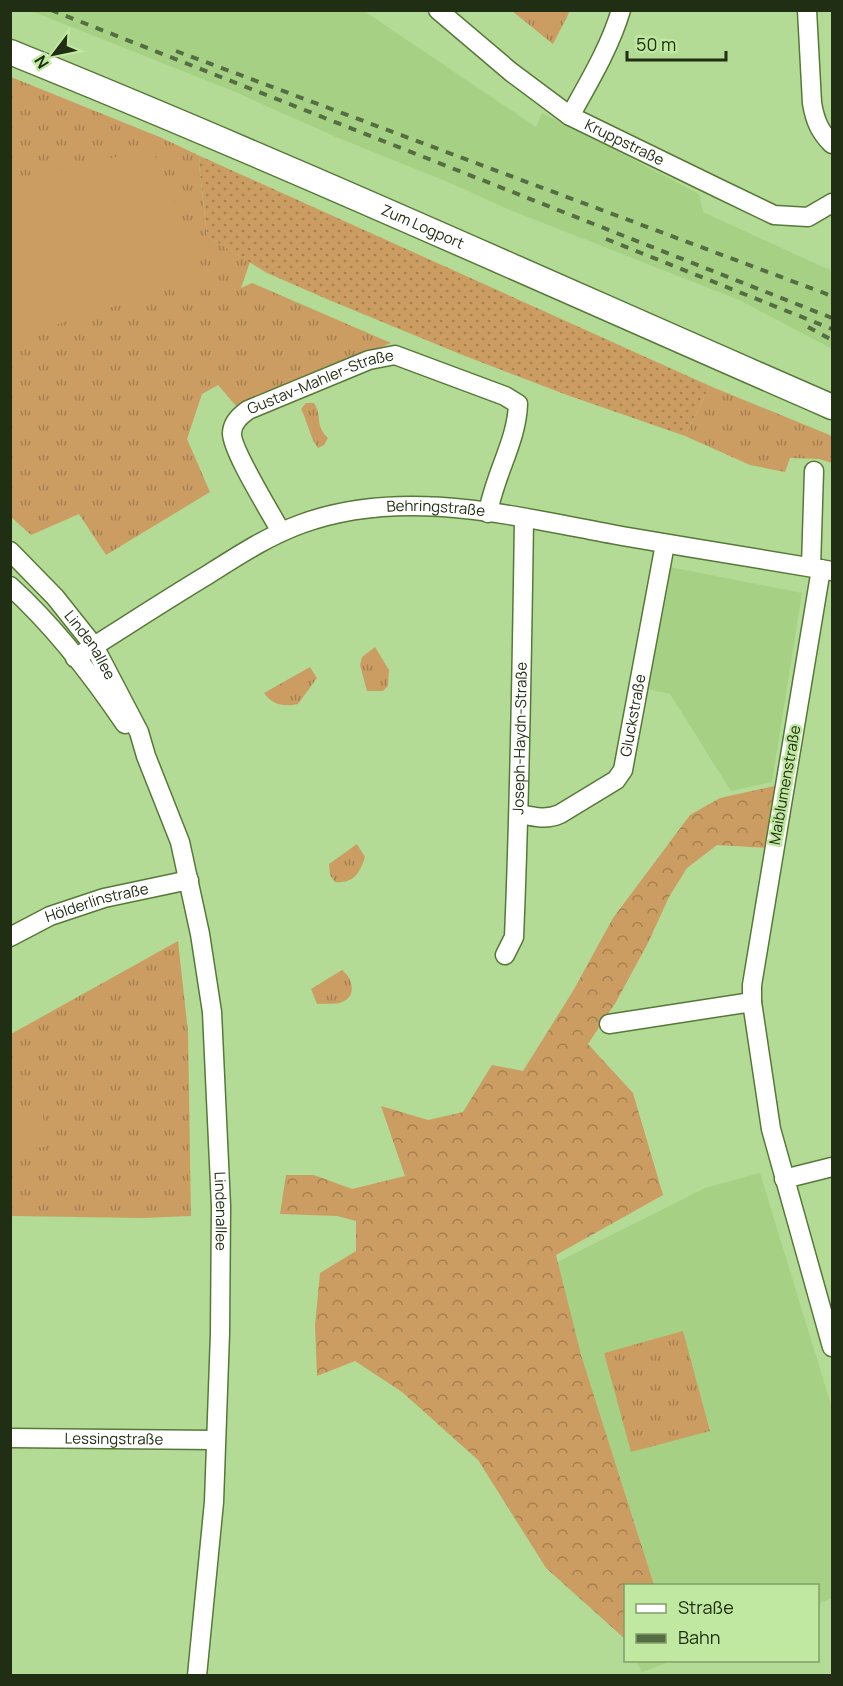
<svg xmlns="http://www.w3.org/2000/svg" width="843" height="1686" font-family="Manrope,sans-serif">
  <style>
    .built { fill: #a6d185 }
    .grass { fill: url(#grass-tufts) }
    .forest { fill: url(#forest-crowns) }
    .garden { fill: url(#garden-dots) }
    .pitch { fill: #cc9d62 }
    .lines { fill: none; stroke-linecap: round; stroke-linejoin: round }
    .minor-casing { stroke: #567937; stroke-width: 21 }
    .major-casing { stroke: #567937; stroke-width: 27 }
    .minor { stroke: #fff; stroke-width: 18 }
    .major { stroke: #fff; stroke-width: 24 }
    .rail { stroke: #556d42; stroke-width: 4; stroke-dasharray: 8 8; stroke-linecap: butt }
    .labels { text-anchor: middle; stroke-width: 5; stroke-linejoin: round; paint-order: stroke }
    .street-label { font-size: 15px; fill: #202f13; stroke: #c0e8a1 }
  </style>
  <defs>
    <pattern id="grass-tufts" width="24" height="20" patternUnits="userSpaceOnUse" patternTransform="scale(1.5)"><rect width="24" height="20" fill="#cc9d62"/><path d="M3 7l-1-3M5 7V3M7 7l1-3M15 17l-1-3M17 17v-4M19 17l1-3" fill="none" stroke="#a58050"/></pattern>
    <pattern id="forest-crowns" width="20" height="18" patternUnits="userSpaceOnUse" patternTransform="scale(1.5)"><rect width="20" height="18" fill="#cc9d62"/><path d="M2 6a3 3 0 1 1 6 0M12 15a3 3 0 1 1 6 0" fill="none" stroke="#a58050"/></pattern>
    <pattern id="garden-dots" width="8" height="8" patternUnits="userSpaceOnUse" patternTransform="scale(1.5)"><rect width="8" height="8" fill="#cc9d62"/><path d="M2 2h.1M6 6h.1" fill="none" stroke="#a58050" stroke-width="1.8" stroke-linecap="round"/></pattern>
  </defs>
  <rect width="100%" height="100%" fill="#b3db95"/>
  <g class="built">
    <polygon points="31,11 364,11 536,127 542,113 575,129 699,194 703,212 832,271 832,349 739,300 510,210 448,182 336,137 233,91"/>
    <polygon points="670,567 802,593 772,782 731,791 670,694 647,689"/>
    <polygon points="760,1173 832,1408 832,1598 818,1604 818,1586 626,1586 625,1640 555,1508 460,1311 705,1188"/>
    <polygon points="636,1661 672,1661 642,1672"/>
  </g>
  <g class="grass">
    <polygon points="512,11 570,11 553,44"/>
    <polygon points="11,77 162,138 200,156 199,164 207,236 250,262 241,288 252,283 391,343 237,407 218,385 202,394 187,439 210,492 106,555 79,514 31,535 11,517"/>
    <polygon points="710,386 832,436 832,463 819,459 790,458 785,472 750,465 685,436"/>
    <path d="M306,403h8c9,14 0,21 14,35l-4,7 -6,3c-9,-12 -10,-26 -17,-39z"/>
    <polygon points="375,647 389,670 388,686 383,691 367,691 360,665 362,657"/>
    <path d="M310,667l7,11 -19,26c-15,3 -25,1 -34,-11z"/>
    <path d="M357,844l8,13c-5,16 -12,27 -30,25l-5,-7 -1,-11z"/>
    <polygon points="178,941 188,1032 191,1216 142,1218 11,1216 11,1034"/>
    <path d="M342,970c10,7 16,26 0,32 -6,3 -18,1 -25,2l-6,-15z"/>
    <polygon points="683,1331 710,1431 631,1452 604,1353"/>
  </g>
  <polygon class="forest" points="779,785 769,848 717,845 687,868 669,897 648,943 616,1002 588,1044 633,1093 663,1195 556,1255 581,1355 654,1585 626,1586 625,1639 546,1568 478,1460 402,1392 355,1361 317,1376 315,1325 320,1273 356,1251 356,1221 337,1216 280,1214 286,1175 314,1175 352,1189 405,1176 381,1106 428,1120 463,1112 492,1065 523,1071 573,991 613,918 690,815 720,798"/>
  <polygon class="garden" points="200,156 710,386 685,436 567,395 460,354 329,300 267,273 207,236 199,164"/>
  <g class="pitch">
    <polygon points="152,149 206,277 11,339 11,181"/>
    <polygon points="43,1111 45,1147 11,1149 11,1113"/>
  </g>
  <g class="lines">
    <g class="minor-casing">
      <g id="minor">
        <path id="s1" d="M438,10l73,62 59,44 148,72 56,27 34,2 24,-14"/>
        <path d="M807,10l5,93c3,18 8,29 20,41"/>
        <path d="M570,116c19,-34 40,-69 51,-106"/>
        <path id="s2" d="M281,532c-10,-19 -51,-84 -49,-100 1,-10 8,-16 16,-22l121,-50 26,-5 110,41 13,8c-1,37 -24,72 -30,109"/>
        <path id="s3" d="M10,551l45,46 39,49 45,86 7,24 34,86 20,92 12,78 9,194 -1,127 -6,169 -17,174"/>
        <polyline points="811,567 814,471"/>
        <polyline points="821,569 752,985 752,1002 771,1129 832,1347"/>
        <path d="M10,586c44,40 82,89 115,138"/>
        <path id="s4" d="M75,658c45,-28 89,-57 134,-84 30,-19 59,-38 92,-50 104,-38 216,-7 321,12 70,12 141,23 210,35"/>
        <path id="s5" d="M520,814c14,3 27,6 40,0l56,-34 7,-10 42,-226"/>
        <path id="s6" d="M10,937l40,-21 54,-18 85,-18"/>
        <path id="s7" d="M505,955l9,-18c6,-139 8,-279 10,-418"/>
        <polyline points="609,1024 752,1002"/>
        <polyline points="784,1179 832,1167"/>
        <path id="s8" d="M10,1438l205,2"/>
      </g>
    </g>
    <g class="major-casing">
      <g id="major">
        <path id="s9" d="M10,52c277,112 549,236 822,355"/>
      </g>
    </g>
    <use href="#minor" class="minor"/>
    <use href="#major" class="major"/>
    <g class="rail">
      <polyline points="51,10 832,318"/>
      <polyline points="176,51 832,296"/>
      <polyline points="606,239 832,329"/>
      <polyline points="808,327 832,340"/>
    </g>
  </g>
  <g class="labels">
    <g class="street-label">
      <text dy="5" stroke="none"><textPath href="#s1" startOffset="230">Kruppstraße</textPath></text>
      <text dy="5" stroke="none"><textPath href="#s9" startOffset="448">Zum Logport</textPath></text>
      <text dy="5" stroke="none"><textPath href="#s2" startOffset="218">Gustav-Mahler-Straße</textPath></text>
      <text dy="5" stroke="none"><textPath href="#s4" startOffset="400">Behringstraße</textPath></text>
      <text dy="5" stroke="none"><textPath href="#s3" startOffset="124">Lindenallee</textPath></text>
      <text dy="5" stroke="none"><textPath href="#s5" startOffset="174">Gluckstraße</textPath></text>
      <text dy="5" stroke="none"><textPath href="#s7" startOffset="219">Joseph-Haydn-Straße</textPath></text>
      <text transform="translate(785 785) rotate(-80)" y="5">Maiblumenstraße</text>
      <text dy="5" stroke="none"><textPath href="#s6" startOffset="94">Hölderlinstraße</textPath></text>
      <text dy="5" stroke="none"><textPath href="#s3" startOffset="714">Lindenallee</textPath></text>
      <text dy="5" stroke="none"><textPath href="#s8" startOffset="104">Lessingstraße</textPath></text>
    </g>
  </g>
  <rect width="843" height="1686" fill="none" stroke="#202f13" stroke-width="24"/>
  <rect x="624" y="1584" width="195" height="78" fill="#c0e8a1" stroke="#809e68" stroke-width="1.5"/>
  <rect x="636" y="1604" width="30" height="9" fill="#ffffff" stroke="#809e68" stroke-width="1.5"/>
  <text x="678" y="1614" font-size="18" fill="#202f13">Straße</text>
  <rect x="636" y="1634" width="30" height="9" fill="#556d42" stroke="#809e68" stroke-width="1.5"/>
  <text x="678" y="1644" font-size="18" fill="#202f13">Bahn</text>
  <g transform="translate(54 54) rotate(238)" stroke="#c0e8a1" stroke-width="4.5" paint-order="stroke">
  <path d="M0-4.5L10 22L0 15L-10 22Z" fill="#202f13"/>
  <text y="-9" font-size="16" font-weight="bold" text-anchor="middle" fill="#202f13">N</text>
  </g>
  <path d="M627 51v9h99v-9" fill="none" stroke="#202f13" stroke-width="3"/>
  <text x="636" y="51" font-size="18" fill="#202f13" stroke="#c0e8a1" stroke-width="4.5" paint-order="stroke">50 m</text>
</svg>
